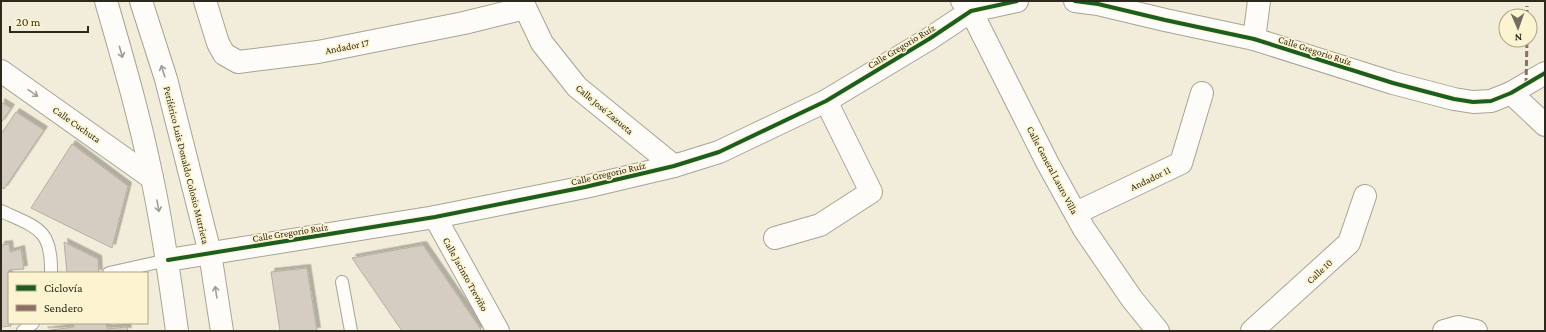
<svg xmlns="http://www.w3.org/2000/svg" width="1546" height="332" font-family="'Crimson Pro',serif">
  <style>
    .building { fill: #d5cdc1; stroke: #b6aea2; filter: url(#shadow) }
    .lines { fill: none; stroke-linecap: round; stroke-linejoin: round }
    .service-casing { stroke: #a7a395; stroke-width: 14 }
    .minor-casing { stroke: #a7a395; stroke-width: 24 }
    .tertiary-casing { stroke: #a7a395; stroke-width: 24 }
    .primary-casing { stroke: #a7a395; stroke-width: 24 }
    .service { stroke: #fdfcf9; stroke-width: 12 }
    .minor { stroke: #fdfcf9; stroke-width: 22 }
    .tertiary { stroke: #fdfcf9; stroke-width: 22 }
    .primary { stroke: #fdfcf9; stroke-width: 22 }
    .quiet { stroke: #8d6e63; stroke-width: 3; stroke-dasharray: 6 3; stroke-linecap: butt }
    .cycleway-casing { stroke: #fcf3d0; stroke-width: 6 }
    .cycleway { stroke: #1b5e20; stroke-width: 4 }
    .oneway { stroke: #9f9e96 }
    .labels { text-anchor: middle; stroke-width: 3.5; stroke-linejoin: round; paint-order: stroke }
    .street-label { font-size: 10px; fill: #2d2a1d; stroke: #fcf3d0 }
  </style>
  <defs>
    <filter id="shadow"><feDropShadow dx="3.5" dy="-3.5" stdDeviation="0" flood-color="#0004"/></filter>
  </defs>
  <rect width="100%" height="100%" fill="#f2edda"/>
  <g class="building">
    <polygon points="1,102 11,108 1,123"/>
    <polygon points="16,112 44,130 4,189 1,187 1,134"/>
    <polygon points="72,144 128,186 112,248 31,208"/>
    <polygon points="64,242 98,259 99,273 67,273"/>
    <polygon points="9,244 10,252 21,249 24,269 9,270 9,323 11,323 11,326 1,327 1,245"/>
    <polygon points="423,245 482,331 402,331 352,258"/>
    <polygon points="307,268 317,331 280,331 271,272"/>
    <polygon points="73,323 106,323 107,329 127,327 128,331 44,331 74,327"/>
  </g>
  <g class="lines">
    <g class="service-casing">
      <g id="service">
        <path d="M1,211c37,17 51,18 50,62"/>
        <polyline points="109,273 168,260"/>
        <polyline points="342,282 351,331"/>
        <polyline points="23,331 33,323"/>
      </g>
    </g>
    <g class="minor-casing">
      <g id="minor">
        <polyline points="205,1 218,43 224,54 238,62 318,52 464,23 525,8"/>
        <polyline points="522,1 542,43 577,87 674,166"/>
        <polyline points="1254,39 1259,1"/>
        <polyline points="1,71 152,178"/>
        <polyline points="1511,93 1545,125"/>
        <polyline points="1076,213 1181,163 1202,93"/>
        <polyline points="435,217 498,331"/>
        <polyline points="775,238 820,225 871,192 826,101"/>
        <polyline points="168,260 435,217 585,187 674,166 719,152 826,101 929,39 971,11 1047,162 1084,229 1132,299 1158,331"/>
        <polyline points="1252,331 1349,243 1365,196"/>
        <polyline points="1444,331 1458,327 1476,331"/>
      </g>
    </g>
    <g class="tertiary-casing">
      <g id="tertiary">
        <polyline points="962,1 971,11 1017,1"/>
        <polyline points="1075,1 1098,4 1165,20 1254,39 1393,83 1454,99 1473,102 1491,101 1511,93 1545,73"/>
      </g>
    </g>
    <g class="primary-casing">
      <g id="primary">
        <path d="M106,1c17,59 34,117 46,177 11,50 18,102 25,153"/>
        <polyline points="141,1 166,79 210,253 222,331"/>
      </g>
    </g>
    <use href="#service" class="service"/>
    <use href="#minor" class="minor"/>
    <use href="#tertiary" class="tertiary"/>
    <use href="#primary" class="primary"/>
    <g class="quiet">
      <polyline points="1527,16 1527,6"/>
      <polyline points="1526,84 1527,40"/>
    </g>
    <g class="cycleway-casing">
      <g id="cycleway">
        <polyline points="1075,1 1098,4 1165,20 1254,39 1393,83 1454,99 1473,102 1491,101 1511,93 1545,73"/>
        <polyline points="168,260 435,217 585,187 674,166 719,152 826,101 929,39 971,11 1017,1"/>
      </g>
    </g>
    <use href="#cycleway" class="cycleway"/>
  </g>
  <defs><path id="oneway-shaft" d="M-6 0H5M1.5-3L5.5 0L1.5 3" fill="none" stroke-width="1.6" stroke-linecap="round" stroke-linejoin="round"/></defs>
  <g class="oneway">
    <use href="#oneway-shaft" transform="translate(121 52) rotate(74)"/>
    <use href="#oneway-shaft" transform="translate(163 71) rotate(-108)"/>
    <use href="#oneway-shaft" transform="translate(33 93) rotate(35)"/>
    <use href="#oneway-shaft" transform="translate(158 206) rotate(80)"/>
    <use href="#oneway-shaft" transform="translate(216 292) rotate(-99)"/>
  </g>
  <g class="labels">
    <g class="street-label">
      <text transform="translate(347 46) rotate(-11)" y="4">Andador 17</text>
      <text transform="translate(901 46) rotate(-31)" y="4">Calle Gregorio Ruíz</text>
      <text transform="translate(1315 50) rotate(18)" y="4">Calle Gregorio Ruíz</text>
      <text transform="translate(605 109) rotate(40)" y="4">Calle José Zazueta</text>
      <text transform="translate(77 124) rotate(35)" y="4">Calle Cuchuta</text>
      <text transform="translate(187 165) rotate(76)" y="4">Periférico Luis Donaldo Colosio Murrieta</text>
      <text transform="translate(1053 170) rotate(62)" y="4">Calle General Lauro Villa</text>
      <text transform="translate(608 173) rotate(-13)" y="4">Calle Gregorio Ruíz</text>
      <text transform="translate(1150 178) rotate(-26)" y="4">Andador 11</text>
      <text transform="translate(290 232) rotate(-9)" y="4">Calle Gregorio Ruíz</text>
      <text transform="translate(1319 271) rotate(-43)" y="4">Calle 10</text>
      <text transform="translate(466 274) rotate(61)" y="4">Calle Jacinto Treviño</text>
    </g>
  </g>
  <rect width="1546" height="332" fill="none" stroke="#2d2a1d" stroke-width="4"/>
  <rect x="8" y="272" width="140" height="52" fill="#fcf3d0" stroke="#a9a388"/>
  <rect x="16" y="285" width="20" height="6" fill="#1b5e20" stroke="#a9a388"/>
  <text x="44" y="292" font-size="12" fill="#2d2a1d">Ciclovía</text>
  <rect x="16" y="305" width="20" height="6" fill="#8d6e63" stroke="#a9a388"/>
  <text x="44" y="312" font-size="12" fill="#2d2a1d">Sendero</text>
  <g transform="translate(1518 28) rotate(178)"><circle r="19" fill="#fcf3d0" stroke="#a9a388"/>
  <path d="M0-3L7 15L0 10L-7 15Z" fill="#726e5f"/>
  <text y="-6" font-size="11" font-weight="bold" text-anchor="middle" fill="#2d2a1d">N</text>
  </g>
  <path d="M10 26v6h78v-6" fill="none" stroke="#2d2a1d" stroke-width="2"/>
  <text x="16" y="26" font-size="12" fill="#2d2a1d" stroke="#fcf3d0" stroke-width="3" paint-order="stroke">20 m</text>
</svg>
